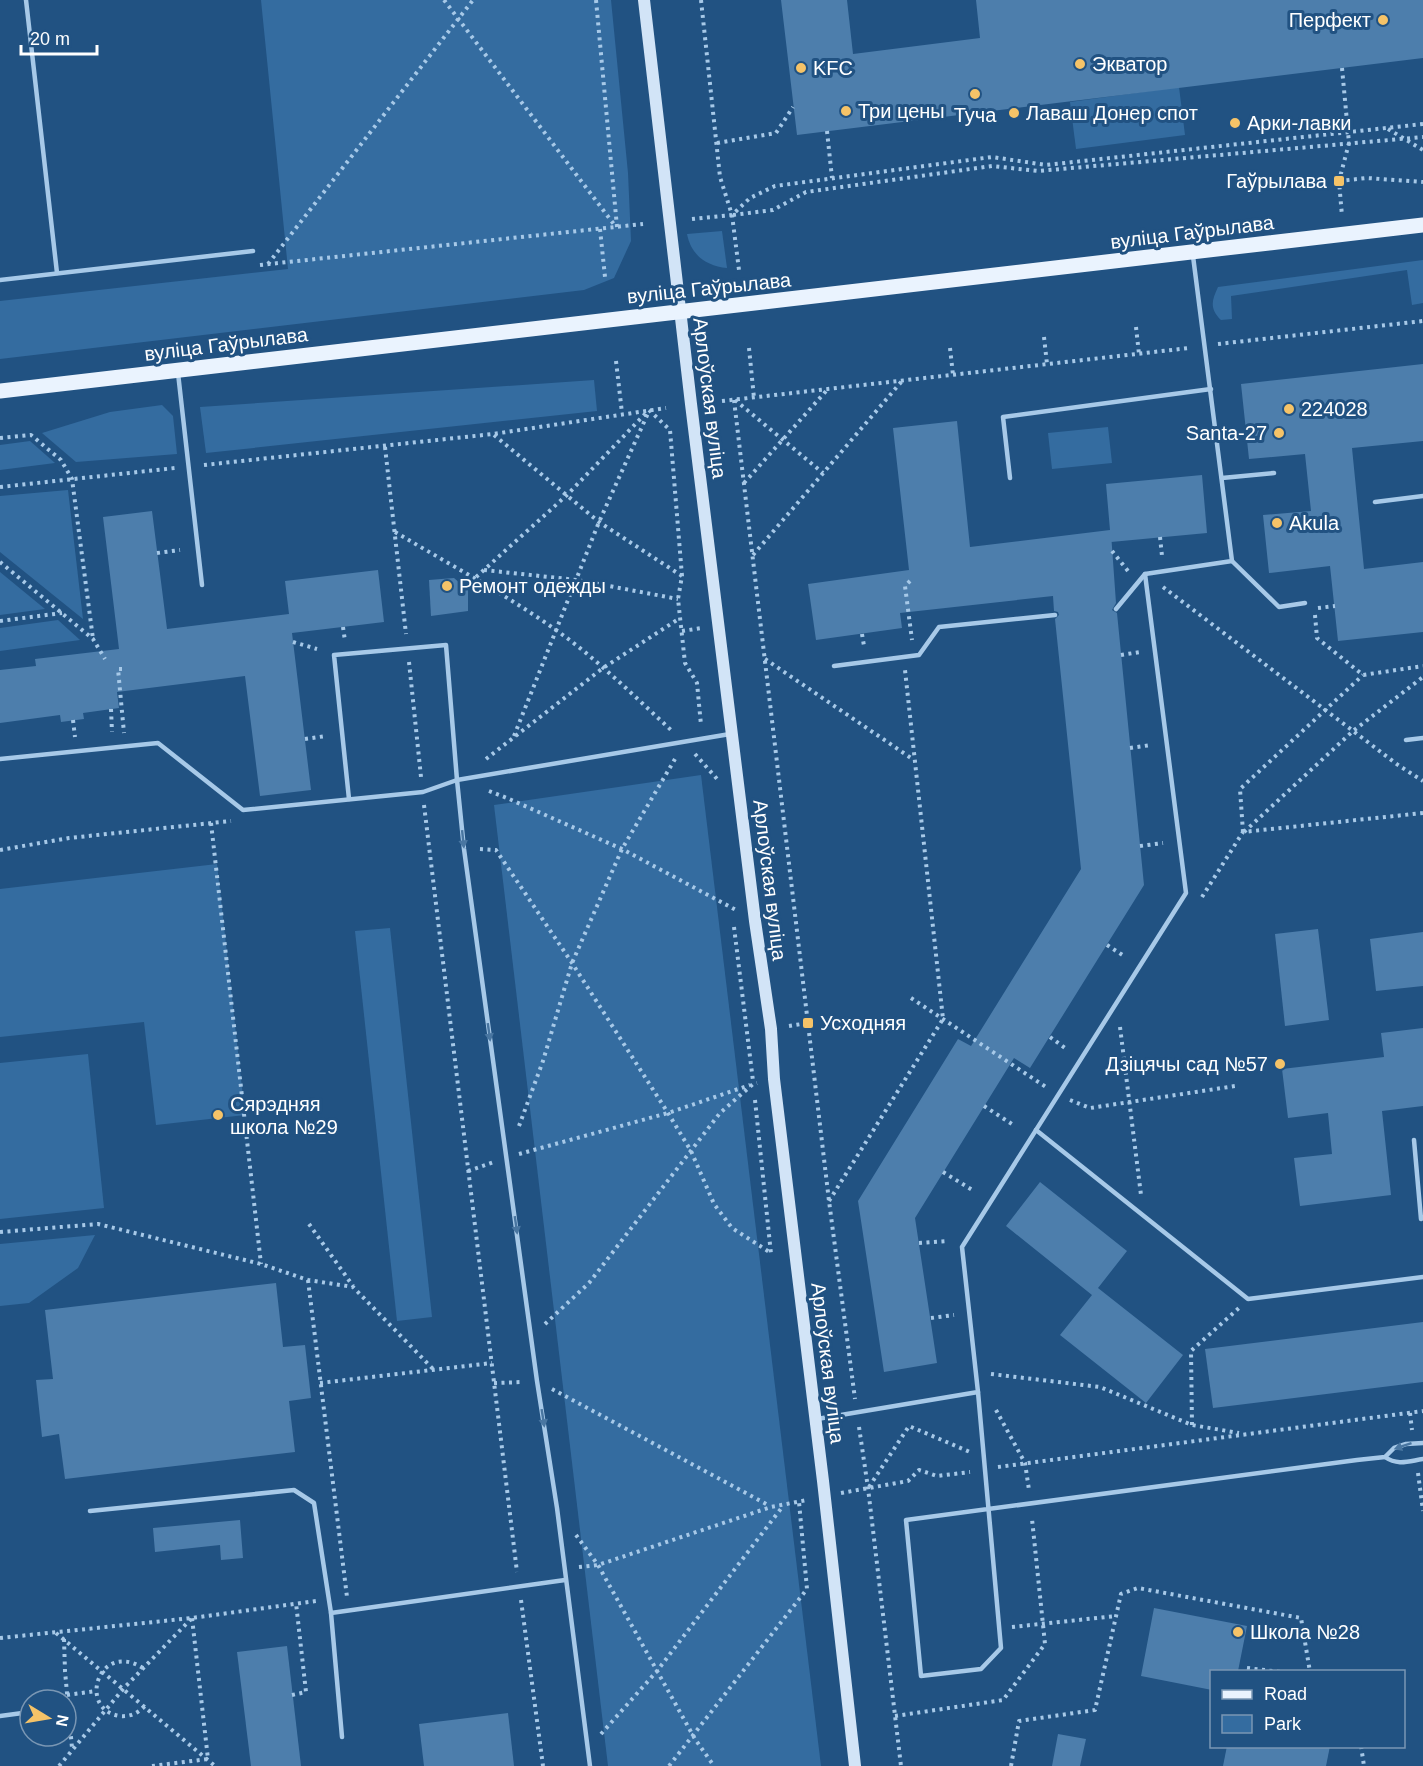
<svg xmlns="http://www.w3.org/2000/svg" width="1423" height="1766" font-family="Arial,sans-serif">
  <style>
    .green { fill: #346ca0 }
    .building { fill: #4d7eac }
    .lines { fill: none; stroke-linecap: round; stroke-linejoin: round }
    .path { stroke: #a7c9e8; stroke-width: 4; stroke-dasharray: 3 4.5; stroke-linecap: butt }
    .lane { stroke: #a7c9e8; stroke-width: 4.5 }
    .secondary { stroke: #d2e4f7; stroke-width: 12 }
    .primary { stroke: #eaf3fe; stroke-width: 15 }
    .oneway { fill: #4976a1 }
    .poi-dot { fill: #f5c368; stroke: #215282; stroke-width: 2 }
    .labels { text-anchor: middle; stroke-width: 6; stroke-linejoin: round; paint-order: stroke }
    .poi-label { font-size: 20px; fill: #fff; stroke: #215282; text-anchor: start }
    .street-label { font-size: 20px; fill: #fff; stroke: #215282 }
  </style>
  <rect width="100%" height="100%" fill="#215282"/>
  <g class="green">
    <polygon points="261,0 611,0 628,173 631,241 614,278 584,290 0,359 0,301 288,269"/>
    <polygon points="1179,87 1185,135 1076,149 1070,102"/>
    <path d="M722,231l5,37c-21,-2 -36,-13 -40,-34z"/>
    <path d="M1423,260v43l-11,2 -5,-35 -176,26 1,23 -11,1c-12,-12 -9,-20 -3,-33z"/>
    <polygon points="594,380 597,411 206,453 200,407"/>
    <polygon points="162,405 173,416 177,454 76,462 42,433 110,412"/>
    <polygon points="1108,427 1112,463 1052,469 1048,433"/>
    <polygon points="30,441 55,463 0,470 0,445"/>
    <polygon points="68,490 83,619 0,552 0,496"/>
    <polygon points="0,572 45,609 0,615"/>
    <polygon points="58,620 80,640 0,651 0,628"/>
    <polygon points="701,775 821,1766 608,1766 494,805"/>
    <polygon points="217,864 245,1115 156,1125 144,1022 0,1037 0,889"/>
    <polygon points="390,928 432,1317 397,1321 355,931"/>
    <polygon points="88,1054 104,1208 0,1219 0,1063"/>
    <polygon points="95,1235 78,1268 29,1303 0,1306 0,1244"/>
  </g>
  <g class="building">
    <polygon points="781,0 847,0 853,54 980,38 976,0 1423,0 1423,58 797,135"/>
    <polygon points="1423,364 1423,441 1352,448 1364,569 1423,562 1423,632 1338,641 1330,566 1269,573 1263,515 1311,511 1305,454 1249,459 1241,384"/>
    <polygon points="957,421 970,547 1110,530 1106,484 1202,475 1207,533 1111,542 1111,533 1116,603 1112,610 1117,613 1144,885 1030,1068 1014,1058 915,1218 937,1363 884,1372 858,1201 958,1039 971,1046 1081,869 1055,619 1059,615 1058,612 1054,611 1053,596 900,613 902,628 816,640 808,584 909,570 893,428"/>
    <polygon points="152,511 167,629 289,614 285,581 378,570 384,622 292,633 311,790 260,796 245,676 117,692 119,708 83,713 84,719 61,722 60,715 0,723 0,670 36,666 35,659 119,649 103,517"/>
    <polygon points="454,578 468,590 468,611 431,616 429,580"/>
    <polygon points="1318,929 1329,1020 1285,1026 1275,934"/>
    <polygon points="1423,932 1423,986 1376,991 1370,939"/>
    <polygon points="1423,1028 1423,1106 1382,1111 1391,1195 1300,1206 1294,1158 1332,1154 1328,1113 1288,1118 1282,1069 1384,1057 1381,1033"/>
    <polygon points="1040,1182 1127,1251 1098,1288 1183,1355 1146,1403 1060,1335 1092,1295 1006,1226"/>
    <polygon points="276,1283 283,1347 305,1345 311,1398 289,1401 295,1452 65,1479 59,1434 42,1437 36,1380 53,1379 45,1310"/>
    <polygon points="1423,1322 1423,1382 1213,1408 1205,1349"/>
    <polygon points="240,1520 243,1558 221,1560 220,1545 155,1552 153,1528"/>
    <polygon points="1154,1608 1247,1626 1238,1671 1212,1671 1212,1690 1141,1676"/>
    <polygon points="287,1646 301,1766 251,1766 237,1652"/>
    <polygon points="508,1713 514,1766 424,1766 419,1724"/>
    <polygon points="1058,1734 1086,1739 1080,1766 1052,1766"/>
    <polygon points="1227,1746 1330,1746 1326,1766 1223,1766"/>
  </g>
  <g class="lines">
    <g class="path">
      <polyline points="444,0 616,227"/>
      <polyline points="596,0 617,227"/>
      <polyline points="701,0 720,177 732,215 739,270"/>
      <polyline points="1342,68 1349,143 1339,181 1342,216"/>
      <polyline points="1388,129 1423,150"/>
      <polyline points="827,131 832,178"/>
      <polyline points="717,143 776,133 793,107"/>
      <polyline points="1339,181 1367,178 1423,182"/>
      <polyline points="733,215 773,210 806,192 992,166 1038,171 1423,137"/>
      <polyline points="692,219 732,215 750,198 775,186 992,157 1046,165 1423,124"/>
      <polyline points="600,229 605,277"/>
      <polyline points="268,264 473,0"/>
      <polyline points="260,265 643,224"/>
      <polyline points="1136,327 1139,354"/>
      <polyline points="1044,337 1047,364"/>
      <polyline points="1218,344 1423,321"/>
      <polyline points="749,348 754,398"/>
      <polyline points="950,348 953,375"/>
      <polyline points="616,361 622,413"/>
      <polyline points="734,400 829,1201 855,1399"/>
      <polyline points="735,400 823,473"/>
      <polyline points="722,401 1189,348"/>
      <polyline points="649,410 670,430 682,576 678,599 685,663 697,683 701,725"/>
      <polyline points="494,435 599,522 682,576"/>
      <polyline points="0,438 31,435 61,460 72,479 93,639"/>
      <polyline points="385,447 406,634"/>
      <polyline points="204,465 493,434 666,408"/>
      <polyline points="744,483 827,390"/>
      <polyline points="0,487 175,468"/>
      <path d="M395,532c54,32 110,62 161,98 41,29 78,66 115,100"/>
      <polyline points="1160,537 1162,556"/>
      <polyline points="1112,551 1128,571"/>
      <polyline points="157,553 180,550"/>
      <polyline points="753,555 902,381"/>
      <polyline points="0,562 93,639 105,659"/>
      <polyline points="484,570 577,580 678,599"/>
      <polyline points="910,581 905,586 912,640"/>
      <polyline points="465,587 567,495 646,413"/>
      <polyline points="1163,587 1398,765 1423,781"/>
      <polyline points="1318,608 1335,606"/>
      <polyline points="1315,615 1317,638 1363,675 1423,666"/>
      <polyline points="0,621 62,613"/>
      <polyline points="343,627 345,641"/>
      <polyline points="682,631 702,628"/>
      <polyline points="862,634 864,646"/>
      <polyline points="293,642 317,649"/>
      <polyline points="1121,655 1140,652"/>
      <polyline points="765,659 914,760"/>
      <polyline points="409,662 421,777"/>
      <polyline points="122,669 118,669 124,733"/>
      <polyline points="111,709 112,732"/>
      <polyline points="73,720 75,737"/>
      <polyline points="514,736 599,522 649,411"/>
      <polyline points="305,739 326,736"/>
      <polyline points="1130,748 1151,745"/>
      <polyline points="695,754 718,780"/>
      <polyline points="486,759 603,668 680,618"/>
      <polyline points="489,791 507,798 622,849 736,910"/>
      <polyline points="424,805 517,1572"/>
      <polyline points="211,823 261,1264"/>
      <polyline points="1243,832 1240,789 1363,675"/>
      <polyline points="1244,832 1353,731 1423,677"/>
      <polyline points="1140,846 1163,843"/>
      <polyline points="480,849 496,850 572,963 668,1113 691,1151 714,1204 732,1228 771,1253"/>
      <polyline points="0,850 69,838 231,821"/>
      <polyline points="1202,897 1243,832 1423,813"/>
      <polyline points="734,927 753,1081"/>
      <polyline points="1107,945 1124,956"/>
      <polyline points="911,998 1046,1087"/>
      <polyline points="789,1026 808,1023"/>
      <polyline points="1120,1027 1141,1195"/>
      <polyline points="1050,1037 1065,1048"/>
      <polyline points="755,1100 771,1254"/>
      <polyline points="1070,1100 1090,1108 1235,1086"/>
      <polyline points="984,1106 1015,1126"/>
      <polyline points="519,1126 543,1061 572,963 622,849 675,759"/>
      <polyline points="519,1154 668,1113 750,1085"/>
      <polyline points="468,1171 494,1162"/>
      <polyline points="943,1172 974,1191"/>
      <polyline points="829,1201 943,1019 905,670"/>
      <polyline points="309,1224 353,1286"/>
      <polyline points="0,1232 98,1224 261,1264 308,1280 353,1287 434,1370"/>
      <polyline points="919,1243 947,1241"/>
      <polyline points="308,1280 347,1597"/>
      <polyline points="931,1318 954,1315"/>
      <polyline points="545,1324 589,1283 720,1113 753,1084 757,1083"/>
      <polyline points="991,1374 1100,1387 1192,1425 1239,1433"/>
      <polyline points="320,1383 492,1363"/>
      <polyline points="494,1383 523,1382"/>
      <polyline points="552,1389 770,1506"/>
      <polyline points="996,1410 1025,1463 1029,1490"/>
      <polyline points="1410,1413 1412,1430"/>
      <polyline points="1192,1425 1191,1351 1239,1308"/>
      <polyline points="859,1427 868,1488 901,1766"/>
      <polyline points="998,1467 1423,1411"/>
      <polyline points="1418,1473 1423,1511"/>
      <polyline points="869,1487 909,1426 970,1452"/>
      <polyline points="841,1493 908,1481 919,1470 937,1476 970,1472"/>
      <polyline points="576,1535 598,1565 695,1739 714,1766"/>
      <polyline points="579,1567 598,1565 771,1507 807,1500"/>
      <polyline points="521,1600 543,1766"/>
      <polyline points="1012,1627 1116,1616"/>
      <polyline points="56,1633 215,1766"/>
      <polyline points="0,1638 192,1618 316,1601"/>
      <polyline points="64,1639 65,1671 72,1748"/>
      <path d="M143,1668c-45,-28 -66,42 -23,48 10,1 18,-3 25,-10"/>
      <polyline points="1247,1668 1281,1672"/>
      <polyline points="67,1695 96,1691"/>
      <polyline points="292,1695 306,1692 296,1603"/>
      <polyline points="895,1716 1003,1700 1045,1644 1032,1519"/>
      <polyline points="601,1734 657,1671 783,1506"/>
      <polyline points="1361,1746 1364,1766"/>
      <polyline points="59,1766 124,1688 192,1618"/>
      <polyline points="152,1766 208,1759 192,1618"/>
      <polyline points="669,1766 807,1589 799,1502"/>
      <polyline points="1011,1766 1019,1721 1095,1710 1121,1594 1138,1588 1301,1618 1310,1672"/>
    </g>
    <g class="lane">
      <polyline points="26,0 57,273"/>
      <polyline points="0,280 253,251"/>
      <polyline points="178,373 202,585"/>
      <polyline points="1010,478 1003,417 1211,389"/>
      <polyline points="1222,478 1274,473"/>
      <polyline points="1375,502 1423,496"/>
      <polyline points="1232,561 1279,607 1305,603"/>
      <polyline points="1116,609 1145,574 1232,561 1193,256"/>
      <polyline points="834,666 919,655 939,627 1055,615"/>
      <polyline points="1406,740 1423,738"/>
      <polyline points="0,759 158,743 243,810 423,792 457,780 730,734"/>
      <polyline points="349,799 334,655 446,645 457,780 464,849 537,1381 557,1508 590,1766"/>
      <polyline points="1036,1130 1248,1299 1423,1277"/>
      <polyline points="1414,1140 1421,1219 1423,1218"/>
      <polyline points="978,1392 1001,1648 981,1669 921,1676 906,1520 1357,1460 1385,1457 1394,1448 1406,1444 1423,1443"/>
      <polyline points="817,1419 978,1392 962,1247 1186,893 1145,574"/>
      <path d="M1385,1457c13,9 24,4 38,2"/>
      <polyline points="90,1511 294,1490 314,1503 331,1613"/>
      <polyline points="0,1716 30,1712"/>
      <polyline points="342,1737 331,1613 565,1580"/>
    </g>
    <polyline class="secondary" points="644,0 691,404 755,921 771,1029 774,1079 823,1481 855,1766"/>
    <polyline class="primary" points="0,391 1423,225"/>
  </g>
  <defs><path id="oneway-solid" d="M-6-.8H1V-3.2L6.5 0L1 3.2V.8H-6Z" transform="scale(1.5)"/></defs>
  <g class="oneway">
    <use href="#oneway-solid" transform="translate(463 839) rotate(84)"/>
    <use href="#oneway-solid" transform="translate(489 1032) rotate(82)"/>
    <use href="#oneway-solid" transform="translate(516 1225) rotate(82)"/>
    <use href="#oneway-solid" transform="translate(543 1418) rotate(81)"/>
    <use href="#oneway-solid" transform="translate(1403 1446) rotate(161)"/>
  </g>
  <g class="poi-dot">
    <circle cx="1383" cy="20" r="6"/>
    <circle cx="1080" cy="64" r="6"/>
    <circle cx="801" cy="68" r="6"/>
    <circle cx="975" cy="94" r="6"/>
    <circle cx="846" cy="111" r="6"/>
    <circle cx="1014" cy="113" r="6"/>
    <circle cx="1235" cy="123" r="6"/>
    <rect x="1333" y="175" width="12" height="12" rx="3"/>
    <circle cx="1289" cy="409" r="6"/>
    <circle cx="1279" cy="433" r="6"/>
    <circle cx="1277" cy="523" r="6"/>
    <circle cx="447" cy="586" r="6"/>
    <rect x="802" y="1017" width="12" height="12" rx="3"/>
    <circle cx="1280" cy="1064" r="6"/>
    <circle cx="218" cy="1115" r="6"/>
    <circle cx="1238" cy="1632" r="6"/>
  </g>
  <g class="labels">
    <g class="poi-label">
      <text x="1371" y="27" text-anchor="end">Перфект</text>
      <text x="1092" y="71">Экватор</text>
      <text x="813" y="75">KFC</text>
      <text x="858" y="118">Три цены</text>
      <text x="1026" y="120">Лаваш Донер спот</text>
      <text x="975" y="122" text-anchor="middle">Туча</text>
      <text x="1247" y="130">Арки-лавки</text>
      <text x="1327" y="188" text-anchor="end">Гаўрылава</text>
      <text x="1301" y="416">224028</text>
      <text x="1267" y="440" text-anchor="end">Santa-27</text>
      <text x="1289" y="530">Akula</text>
      <text x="459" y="593">Ремонт одежды</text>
      <text x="820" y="1030">Усходняя</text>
      <text x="1268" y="1071" text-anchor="end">Дзіцячы сад №57</text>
      <text x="230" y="1111">Сярэдняя<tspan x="230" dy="23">школа №29</tspan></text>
      <text x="1250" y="1639">Школа №28</text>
    </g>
    <g class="street-label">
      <text transform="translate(1192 232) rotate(-7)" y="7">вуліца Гаўрылава</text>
      <text transform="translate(709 288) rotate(-6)" y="7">вуліца Гаўрылава</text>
      <text transform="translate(226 344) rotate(-7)" y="7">вуліца Гаўрылава</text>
      <text transform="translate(710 398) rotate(83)" y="7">Арлоўская вуліца</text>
      <text transform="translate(770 880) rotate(83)" y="7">Арлоўская вуліца</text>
      <text transform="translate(828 1363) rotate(83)" y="7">Арлоўская вуліца</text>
    </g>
  </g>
  <rect x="1210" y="1670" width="195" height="78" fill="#215282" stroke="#7a97b4" stroke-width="1.5"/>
  <rect x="1222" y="1690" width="30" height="9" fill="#eaf3fe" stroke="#7a97b4" stroke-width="1.5"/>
  <text x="1264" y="1700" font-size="18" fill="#ffffff">Road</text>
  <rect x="1222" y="1715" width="30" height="18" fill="#346ca0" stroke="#7a97b4" stroke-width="1.5"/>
  <text x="1264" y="1730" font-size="18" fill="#ffffff">Park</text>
  <g transform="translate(48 1718) rotate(101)"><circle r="28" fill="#215282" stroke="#7a97b4" stroke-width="1.5"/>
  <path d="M0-4.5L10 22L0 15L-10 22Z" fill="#f5c368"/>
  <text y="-9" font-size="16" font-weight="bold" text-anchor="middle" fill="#ffffff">N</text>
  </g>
  <path d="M21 45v9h76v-9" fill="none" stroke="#ffffff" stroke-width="3"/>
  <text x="30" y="45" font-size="18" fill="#ffffff" stroke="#215282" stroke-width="4.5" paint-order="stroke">20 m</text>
</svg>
